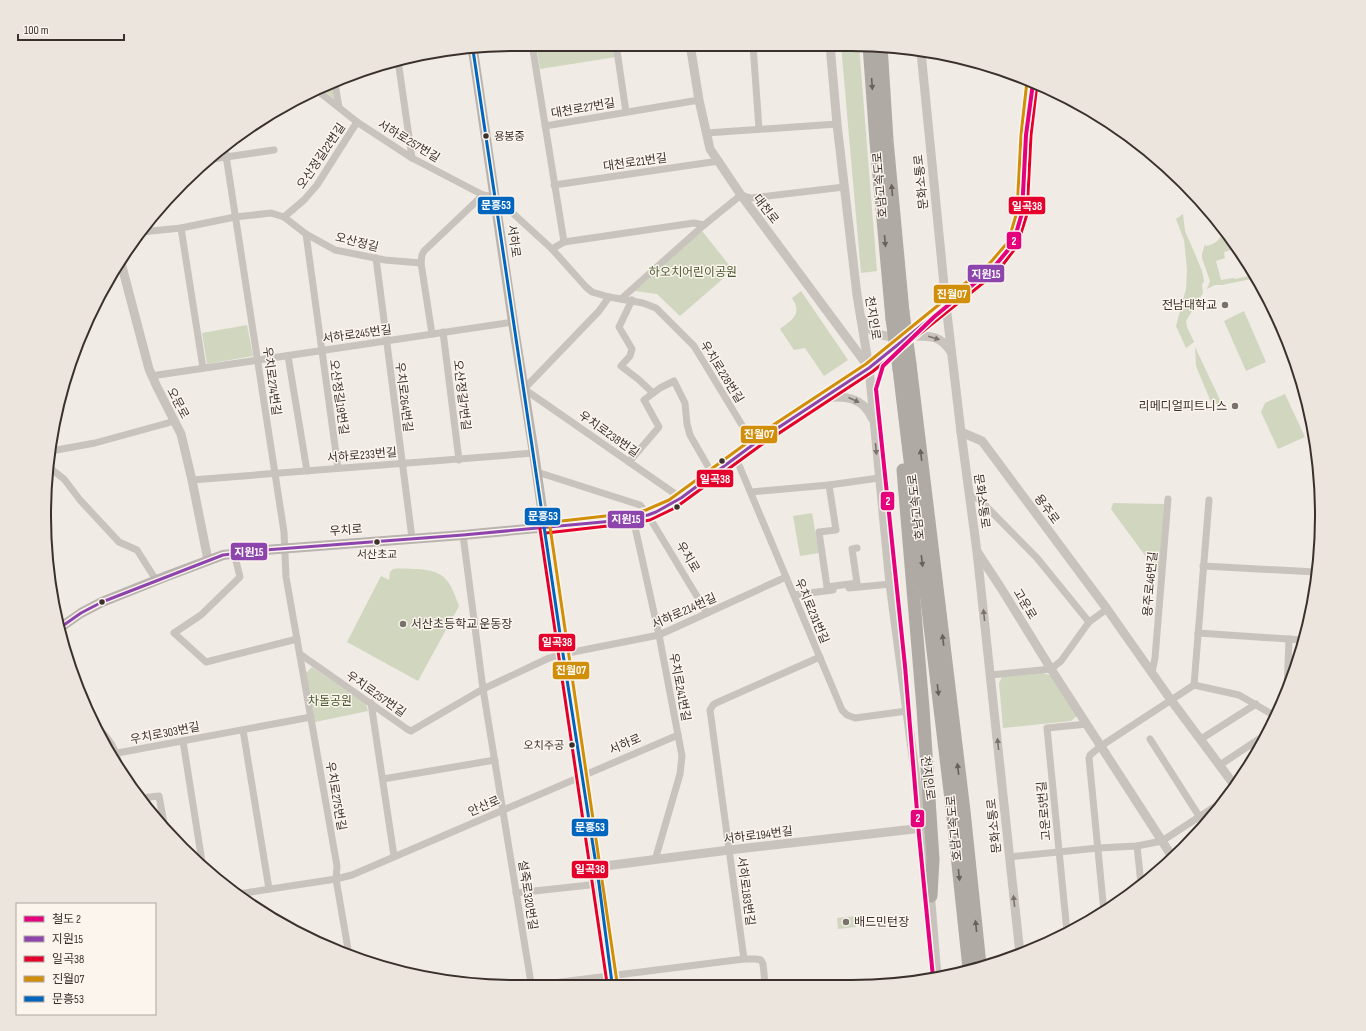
<svg xmlns="http://www.w3.org/2000/svg" width="1366" height="1031" font-family="'Sofia Sans Condensed','Noto Sans KR',sans-serif">
  <style>
    .green { fill: #d1d6bf }
    .lines { fill: none; stroke-linecap: round; stroke-linejoin: round }
    .minor { stroke: #c9c3be; stroke-width: 7 }
    .tertiary { stroke: #c9c3be; stroke-width: 9 }
    .secondary { stroke: #bab3ae; stroke-width: 10 }
    .motorway { stroke: #afaaa4; stroke-width: 13 }
    .motorway-bridge { stroke: #afaaa4; stroke-width: 13 }
    .bus-1-casing { stroke: #fbf5ee; stroke-width: 6 }
    .bus-2-casing { stroke: #fbf5ee; stroke-width: 6 }
    .bus-3-casing { stroke: #fbf5ee; stroke-width: 6 }
    .bus-4-casing { stroke: #fbf5ee; stroke-width: 6 }
    .bus-1 { stroke: #8e44ad; stroke-width: 3 }
    .bus-2 { stroke: #e4002b; stroke-width: 3 }
    .bus-3 { stroke: #d18e09; stroke-width: 3 }
    .bus-4 { stroke: #0065bd; stroke-width: 3 }
    .rail-1-casing { stroke: #fbf5ee; stroke-width: 7 }
    .rail-1 { stroke: #e5007d; stroke-width: 4 }
    .oneway { fill: #69615b }
    .oneway2 { fill: #7b726d }
    .bus-dot { fill: #3b302b; stroke: #fbf5ee; stroke-width: 1.5 }
    .poi-dot { fill: #7a716c; stroke: #fbf5ee; stroke-width: 1.5 }
    .labels { text-anchor: middle; stroke-width: 3; stroke-linejoin: round; paint-order: stroke }
    .bus-label { font-size: 11px; fill: #3b302b; stroke: #fbf5ee; text-anchor: start }
    .street-label { font-size: 12px; fill: #3b302b; stroke: #fbf5ee }
    .park-label { font-size: 12px; fill: #4a5a2e; stroke: #fbf5ee }
    .poi-label { font-size: 12px; fill: #3b302b; stroke: #fbf5ee; text-anchor: end }
    .rim { fill: none; stroke: #3b302b; stroke-width: 2 }
    .line-badge { stroke: #fbf5ee; stroke-width: 1.5 }
    .badge-label { font-size: 11px; text-anchor: middle; font-weight: bold; fill: #fff }
  </style>
  <rect width="100%" height="100%" fill="#f0ebe5"/>
  <g class="green">
    <polygon points="536,44 614,44 616,57 540,69"/>
    <polygon points="841,45 859,45 877,271 861,273"/>
    <polygon points="332,85 334,99 322,89"/>
    <polygon points="1183,214 1185,231 1195,254 1202,271 1204,281 1202,285 1203,293 1186,321 1187,327 1194,342 1186,348 1176,326 1186,289 1187,269 1184,240 1176,219"/>
    <polygon points="702,231 733,270 680,316 657,294 635,291"/>
    <path d="M1223,231h1l6,10h2l6,7 -14,4 1,6 -9,3 5,19 12,-2 2,1 19,-4 2,3 -34,7h-7l-8,4 3,-8 -8,-23v-4l3,-10 1,2c9,-2 14,-5 17,-15z"/>
    <path d="M801,291l47,69 -24,16 -19,-28 -11,2 -14,-21c12,-9 23,-15 12,-31z"/>
    <polygon points="1244,311 1266,362 1246,371 1224,321"/>
    <polygon points="247,325 253,356 207,364 202,333"/>
    <polygon points="1195,347 1221,402 1217,404 1211,402 1196,366"/>
    <polygon points="1285,394 1305,437 1278,449 1261,412 1265,403"/>
    <polygon points="1113,503 1166,504 1160,572 1157,572 1111,509"/>
    <polygon points="812,513 819,553 800,556 793,516"/>
    <path d="M393,569c8,-1 17,0 25,0 28,2 32,12 41,37l-41,75 -71,-39 34,-66 8,4 1,-8z"/>
    <polygon points="312,667 366,704 368,711 315,722 306,673"/>
    <polygon points="1043,673 1052,676 1077,716 1071,721 1003,728 999,683 1002,677"/>
    <polygon points="855,916 856,927 838,929 837,918"/>
  </g>
  <g class="lines">
    <g class="minor">
      <polyline points="532,44 564,242"/>
      <polyline points="616,44 626,112"/>
      <polyline points="753,45 759,129"/>
      <polyline points="398,60 412,158"/>
      <polyline points="335,84 339,107"/>
      <polyline points="318,91 357,122 412,158 483,195 495,197 552,249 586,287 592,292 609,297 643,303 656,308 694,346 754,445"/>
      <polyline points="545,126 699,100"/>
      <polyline points="706,133 837,124"/>
      <polyline points="225,149 284,532 286,577 337,866 336,879 349,955"/>
      <polyline points="212,159 274,150"/>
      <polyline points="554,185 719,161"/>
      <polyline points="284,217 304,200 317,185 357,122"/>
      <polyline points="181,228 203,368"/>
      <polyline points="141,232 181,228 235,217 271,213 284,217 306,234 335,250 385,260 421,263 422,255 424,251 483,195"/>
      <polyline points="306,234 338,468"/>
      <polyline points="552,249 564,242 694,223 704,225"/>
      <polyline points="376,258 412,538"/>
      <polyline points="421,263 432,334"/>
      <polyline points="609,297 599,311 524,389 681,498"/>
      <polyline points="621,299 704,225 741,195 751,198 844,187"/>
      <polyline points="632,300 619,327 632,349 630,356 621,366 638,379 653,393"/>
      <polyline points="443,332 459,460"/>
      <polyline points="288,356 307,471"/>
      <polyline points="151,376 513,322"/>
      <polyline points="51,451 95,443 175,421"/>
      <polyline points="736,458 842,710 847,715 855,718 907,711"/>
      <polyline points="629,462 659,427 644,400 660,388 674,381 685,403 687,424 690,435 713,475"/>
      <polyline points="50,468 64,479 80,500 119,542 137,550 156,580"/>
      <polyline points="537,472 640,505 648,515 707,613"/>
      <polyline points="192,480 534,453"/>
      <polyline points="829,485 836,530 819,532 827,587 857,583 852,549 857,548"/>
      <polyline points="751,492 829,485 879,478"/>
      <polyline points="969,495 979,499 1037,558 1089,622 1107,609"/>
      <polyline points="633,518 659,635 682,756 680,774 655,860"/>
      <polyline points="463,535 483,689 531,983"/>
      <polyline points="234,553 240,577 201,615 174,633 206,662 297,639"/>
      <polyline points="1203,566 1316,572"/>
      <polyline points="849,588 890,584"/>
      <polyline points="794,595 833,590"/>
      <polyline points="1198,633 1303,640"/>
      <polyline points="300,654 407,729 411,731 483,689 549,658 563,654 659,635 786,577"/>
      <polyline points="1152,672 1155,658 1168,499"/>
      <polyline points="991,675 1051,669 1061,661 1089,622"/>
      <polyline points="1194,685 1239,695 1275,716"/>
      <polyline points="1287,692 1289,639"/>
      <polyline points="371,703 394,856"/>
      <path d="M100,730c13,13 17,23 20,40"/>
      <polyline points="243,730 269,889"/>
      <polyline points="1150,739 1199,816"/>
      <polyline points="1201,739 1256,704"/>
      <polyline points="183,741 203,868"/>
      <polyline points="112,754 311,717"/>
      <polyline points="1220,765 1265,735"/>
      <polyline points="383,779 495,760"/>
      <polyline points="141,798 159,796 164,823"/>
      <polyline points="1137,846 1141,884"/>
      <polyline points="1009,857 1098,848 1137,846 1162,841 1222,802"/>
      <polyline points="516,893 599,884"/>
      <polyline points="238,894 336,879 352,875 678,735"/>
      <polyline points="1104,912 1089,758 1090,755 1101,746 1194,685 1209,500"/>
      <polyline points="1067,932 1047,728 1087,724"/>
      <polyline points="744,959 756,959 761,960 763,964 765,983"/>
      <polyline points="553,983 744,959 710,710 713,705 716,703 820,657"/>
    </g>
    <g class="tertiary">
      <polyline points="690,44 699,100 710,149 741,195 867,365"/>
      <polyline points="830,45 837,124 857,295 869,368 890,584 928,869"/>
      <polyline points="921,52 946,305 961,432 977,552 1020,954"/>
      <polyline points="120,259 149,369 157,387 181,434 192,480 208,560"/>
      <path d="M861,318c11,17 19,17 38,20"/>
      <path d="M909,336c19,0 31,-2 42,16"/>
      <path d="M824,398c20,-3 39,-1 48,20"/>
      <polyline points="961,432 982,441 1107,609 1171,700 1235,786"/>
      <polyline points="978,553 1001,588 1051,669 1173,858"/>
      <polyline points="597,867 729,850 923,828"/>
      <polyline points="930,890 937,976"/>
    </g>
    <g class="secondary">
      <polyline points="473,50 513,322 534,453 563,654 599,884 612,983"/>
      <polyline points="61,627 81,613 102,602 167,576 223,555 265,550 463,535 624,520 648,515 656,512 681,498 758,441 869,368 994,267 1013,244 1022,213 1026,135 1032,82"/>
    </g>
    <g class="motorway">
      <polyline points="869,45 876,142 892,319"/>
      <polyline points="881,45 887,140 903,312"/>
      <polyline points="910,364 964,811 980,965"/>
      <polyline points="899,369 952,808 969,968"/>
      <polyline points="903,470 923,708 933,859 931,896"/>
    </g>
    <g class="motorway-bridge">
      <polyline points="903,312 910,364"/>
      <polyline points="892,319 899,369"/>
    </g>
    <g class="bus-1-casing">
      <polyline id="bus-1" points="61,627 81,613 102,602 223,555 265,550 463,535 624,520 648,515 656,512 681,498 758,441 869,368 994,267 1013,244 1022,213 1026,135 1032,82"/>
    </g>
    <g class="bus-2-casing">
      <g id="bus-2">
        <polyline points="540,529 607,983"/>
        <polyline points="546,533 634,523 650,520 675,508 761,445 872,372 998,271 1017,246 1027,214 1031,135 1037,84"/>
      </g>
    </g>
    <g class="bus-3-casing">
      <g id="bus-3">
        <polyline points="544,523 632,513 646,510 669,500 755,437 866,364 990,263 1008,242 1017,212 1021,135 1027,81"/>
        <polyline points="550,527 617,982"/>
      </g>
    </g>
    <g class="bus-4-casing">
      <polyline id="bus-4" points="473,50 563,654 599,884 612,983"/>
    </g>
    <use href="#bus-1" class="bus-1"/>
    <use href="#bus-2" class="bus-2"/>
    <use href="#bus-3" class="bus-3"/>
    <use href="#bus-4" class="bus-4"/>
    <g class="rail-1-casing">
      <polyline id="rail-1" points="933,977 919,835 905,666 876,389 883,366 934,317 994,267 1013,244 1022,213 1026,135 1033,83"/>
    </g>
    <use href="#rail-1" class="rail-1"/>
  </g>
  <defs><path id="oneway-solid" d="M-6-.8H1V-3.2L6.5 0L1 3.2V.8H-6Z"/></defs>
  <g class="oneway">
    <use href="#oneway-solid" transform="translate(872 84) rotate(86)"/>
    <use href="#oneway-solid" transform="translate(892 190) rotate(-95)"/>
    <use href="#oneway-solid" transform="translate(885 241) rotate(85)"/>
    <use href="#oneway-solid" transform="translate(921 455) rotate(-97)"/>
    <use href="#oneway-solid" transform="translate(922 561) rotate(83)"/>
    <use href="#oneway-solid" transform="translate(943 640) rotate(-97)"/>
    <use href="#oneway-solid" transform="translate(938 690) rotate(83)"/>
    <use href="#oneway-solid" transform="translate(958 769) rotate(-97)"/>
    <use href="#oneway-solid" transform="translate(959 875) rotate(84)"/>
    <use href="#oneway-solid" transform="translate(976 926) rotate(-96)"/>
  </g>
  <g class="oneway2">
    <use href="#oneway-solid" transform="translate(934 338) rotate(16)"/>
    <use href="#oneway-solid" transform="translate(854 400) rotate(24)"/>
    <use href="#oneway-solid" transform="translate(876 449) rotate(85)"/>
    <use href="#oneway-solid" transform="translate(984 615) rotate(-96)"/>
    <use href="#oneway-solid" transform="translate(998 744) rotate(-96)"/>
    <use href="#oneway-solid" transform="translate(1014 901) rotate(-96)"/>
  </g>
  <g class="bus-dot">
    <circle cx="486" cy="136" r="3.5"/>
    <circle cx="722" cy="461" r="3.5"/>
    <circle cx="677" cy="507" r="3.5"/>
    <circle cx="377" cy="542" r="3.5"/>
    <circle cx="102" cy="602" r="3.5"/>
    <circle cx="572" cy="745" r="3.5"/>
  </g>
  <g class="poi-dot">
    <circle cx="1225" cy="305" r="4"/>
    <circle cx="1235" cy="406" r="4"/>
    <circle cx="403" cy="624" r="4"/>
    <circle cx="846" cy="922" r="4"/>
  </g>
  <g class="labels">
    <g class="bus-label">
      <text x="494" y="140">용봉중</text>
      <text x="377" y="558" text-anchor="middle">서산초교</text>
      <text x="564" y="749" text-anchor="end">오치주공</text>
    </g>
    <g class="street-label">
      <text transform="translate(583 108) rotate(-10)" y="4">대천로27번길</text>
      <text transform="translate(409 141) rotate(31)" y="4">서하로257번길</text>
      <text transform="translate(321 156) rotate(-56)" y="4">오산정길22번길</text>
      <text transform="translate(635 162) rotate(-8)" y="4">대천로21번길</text>
      <text transform="translate(921 182) rotate(-96)" y="4">문화소통로</text>
      <text transform="translate(880 185) rotate(-95)" y="4">호남고속도로</text>
      <text transform="translate(766 209) rotate(53)" y="4">대천로</text>
      <text transform="translate(514 241) rotate(82)" y="4">서하로</text>
      <text transform="translate(357 242) rotate(14)" y="4">오산정길</text>
      <text transform="translate(873 318) rotate(81)" y="4">천지인로</text>
      <text transform="translate(357 334) rotate(-8)" y="4">서하로245번길</text>
      <text transform="translate(722 372) rotate(58)" y="4">우치로228번길</text>
      <text transform="translate(272 381) rotate(82)" y="4">우치로274번길</text>
      <text transform="translate(462 395) rotate(83)" y="4">오산정길7번길</text>
      <text transform="translate(339 397) rotate(82)" y="4">오산정길19번길</text>
      <text transform="translate(404 397) rotate(83)" y="4">우치로264번길</text>
      <text transform="translate(178 403) rotate(62)" y="4">오문로</text>
      <text transform="translate(609 434) rotate(35)" y="4">우치로238번길</text>
      <text transform="translate(362 455) rotate(-5)" y="4">서하로233번길</text>
      <text transform="translate(982 501) rotate(82)" y="4">문화소통로</text>
      <text transform="translate(916 507) rotate(-97)" y="4">호남고속도로</text>
      <text transform="translate(1047 509) rotate(54)" y="4">용주로</text>
      <text transform="translate(346 530) rotate(-4)" y="4">우치로</text>
      <text transform="translate(688 557) rotate(59)" y="4">우치로</text>
      <text transform="translate(1150 584) rotate(-85)" y="4">용주로46번길</text>
      <text transform="translate(1025 604) rotate(59)" y="4">고운로</text>
      <text transform="translate(684 611) rotate(-24)" y="4">서하로214번길</text>
      <text transform="translate(812 611) rotate(67)" y="4">우치로231번길</text>
      <text transform="translate(680 687) rotate(79)" y="4">우치로241번길</text>
      <text transform="translate(376 694) rotate(35)" y="4">우치로257번길</text>
      <text transform="translate(165 733) rotate(-11)" y="4">우치로303번길</text>
      <text transform="translate(625 744) rotate(-23)" y="4">서하로</text>
      <text transform="translate(928 778) rotate(83)" y="4">천지인로</text>
      <text transform="translate(336 796) rotate(80)" y="4">우치로275번길</text>
      <text transform="translate(484 806) rotate(-23)" y="4">안산로</text>
      <text transform="translate(1044 811) rotate(-95)" y="4">고운로5번길</text>
      <text transform="translate(994 826) rotate(-96)" y="4">문화소통로</text>
      <text transform="translate(954 828) rotate(-96)" y="4">호남고속도로</text>
      <text transform="translate(758 835) rotate(-7)" y="4">서하로194번길</text>
      <text transform="translate(746 891) rotate(82)" y="4">서하로183번길</text>
      <text transform="translate(528 895) rotate(81)" y="4">설죽로320번길</text>
    </g>
    <g class="park-label">
      <text x="693" y="276">하오치어린이공원</text>
      <text x="330" y="705">차돌공원</text>
    </g>
    <g class="poi-label">
      <text x="1217" y="309">전남대학교</text>
      <text x="1227" y="410">리메디얼피트니스</text>
      <text x="411" y="628" text-anchor="start">서산초등학교 운동장</text>
      <text x="854" y="926" text-anchor="start">배드민턴장</text>
    </g>
  </g>
  <path d="M0 0H1366V1031H0ZM515 51H851A464 464 0 0 1 1315 515V516A464 464 0 0 1 851 980H515A464 464 0 0 1 51 516V515A464 464 0 0 1 515 51Z" fill="#ece5de" fill-rule="evenodd"/>
  <path class="rim" d="M515 51H851A464 464 0 0 1 1315 515V516A464 464 0 0 1 851 980H515A464 464 0 0 1 51 516V515A464 464 0 0 1 515 51Z"/>
  <g class="line-badge">
    <rect x="477" y="196" width="38" height="19" rx="4" fill="#0065bd"/>
    <rect x="1008" y="196" width="38" height="19" rx="4" fill="#e4002b"/>
    <rect x="1006" y="231" width="16" height="19" rx="4" fill="#e5007d"/>
    <rect x="967" y="264" width="38" height="19" rx="4" fill="#8e44ad"/>
    <rect x="933" y="284" width="38" height="20" rx="4" fill="#d18e09"/>
    <rect x="740" y="425" width="38" height="19" rx="4" fill="#d18e09"/>
    <rect x="696" y="469" width="38" height="19" rx="4" fill="#e4002b"/>
    <rect x="880" y="491" width="15" height="20" rx="4" fill="#e5007d"/>
    <rect x="524" y="507" width="37" height="19" rx="4" fill="#0065bd"/>
    <rect x="607" y="510" width="38" height="19" rx="4" fill="#8e44ad"/>
    <rect x="230" y="542" width="38" height="19" rx="4" fill="#8e44ad"/>
    <rect x="538" y="633" width="38" height="19" rx="4" fill="#e4002b"/>
    <rect x="552" y="661" width="38" height="19" rx="4" fill="#d18e09"/>
    <rect x="910" y="809" width="15" height="19" rx="4" fill="#e5007d"/>
    <rect x="571" y="818" width="38" height="19" rx="4" fill="#0065bd"/>
    <rect x="571" y="860" width="38" height="19" rx="4" fill="#e4002b"/>
  </g>
  <g class="badge-label">
    <text x="496" y="209">문흥53</text>
    <text x="1027" y="210">일곡38</text>
    <text x="1014" y="245">2</text>
    <text x="986" y="278">지원15</text>
    <text x="952" y="298">진월07</text>
    <text x="759" y="438">진월07</text>
    <text x="715" y="483">일곡38</text>
    <text x="888" y="505">2</text>
    <text x="543" y="520">문흥53</text>
    <text x="626" y="523">지원15</text>
    <text x="249" y="556">지원15</text>
    <text x="557" y="646">일곡38</text>
    <text x="571" y="674">진월07</text>
    <text x="918" y="822">2</text>
    <text x="590" y="831">문흥53</text>
    <text x="590" y="873">일곡38</text>
  </g>
  <rect x="16" y="903" width="140" height="112" fill="#fbf5ee" stroke="#aea6a0"/>
  <rect x="24" y="916" width="20" height="6" fill="#e5007d" stroke="#aea6a0"/>
  <text x="52" y="923" font-size="12" fill="#3b302b">철도 2</text>
  <rect x="24" y="936" width="20" height="6" fill="#8e44ad" stroke="#aea6a0"/>
  <text x="52" y="943" font-size="12" fill="#3b302b">지원15</text>
  <rect x="24" y="956" width="20" height="6" fill="#e4002b" stroke="#aea6a0"/>
  <text x="52" y="963" font-size="12" fill="#3b302b">일곡38</text>
  <rect x="24" y="976" width="20" height="6" fill="#d18e09" stroke="#aea6a0"/>
  <text x="52" y="983" font-size="12" fill="#3b302b">진월07</text>
  <rect x="24" y="996" width="20" height="6" fill="#0065bd" stroke="#aea6a0"/>
  <text x="52" y="1003" font-size="12" fill="#3b302b">문흥53</text>
  <path d="M18 34v6h106v-6" fill="none" stroke="#3b302b" stroke-width="2"/>
  <text x="24" y="34" font-size="12" fill="#3b302b" stroke="#fbf5ee" stroke-width="3" paint-order="stroke">100 m</text>
</svg>
